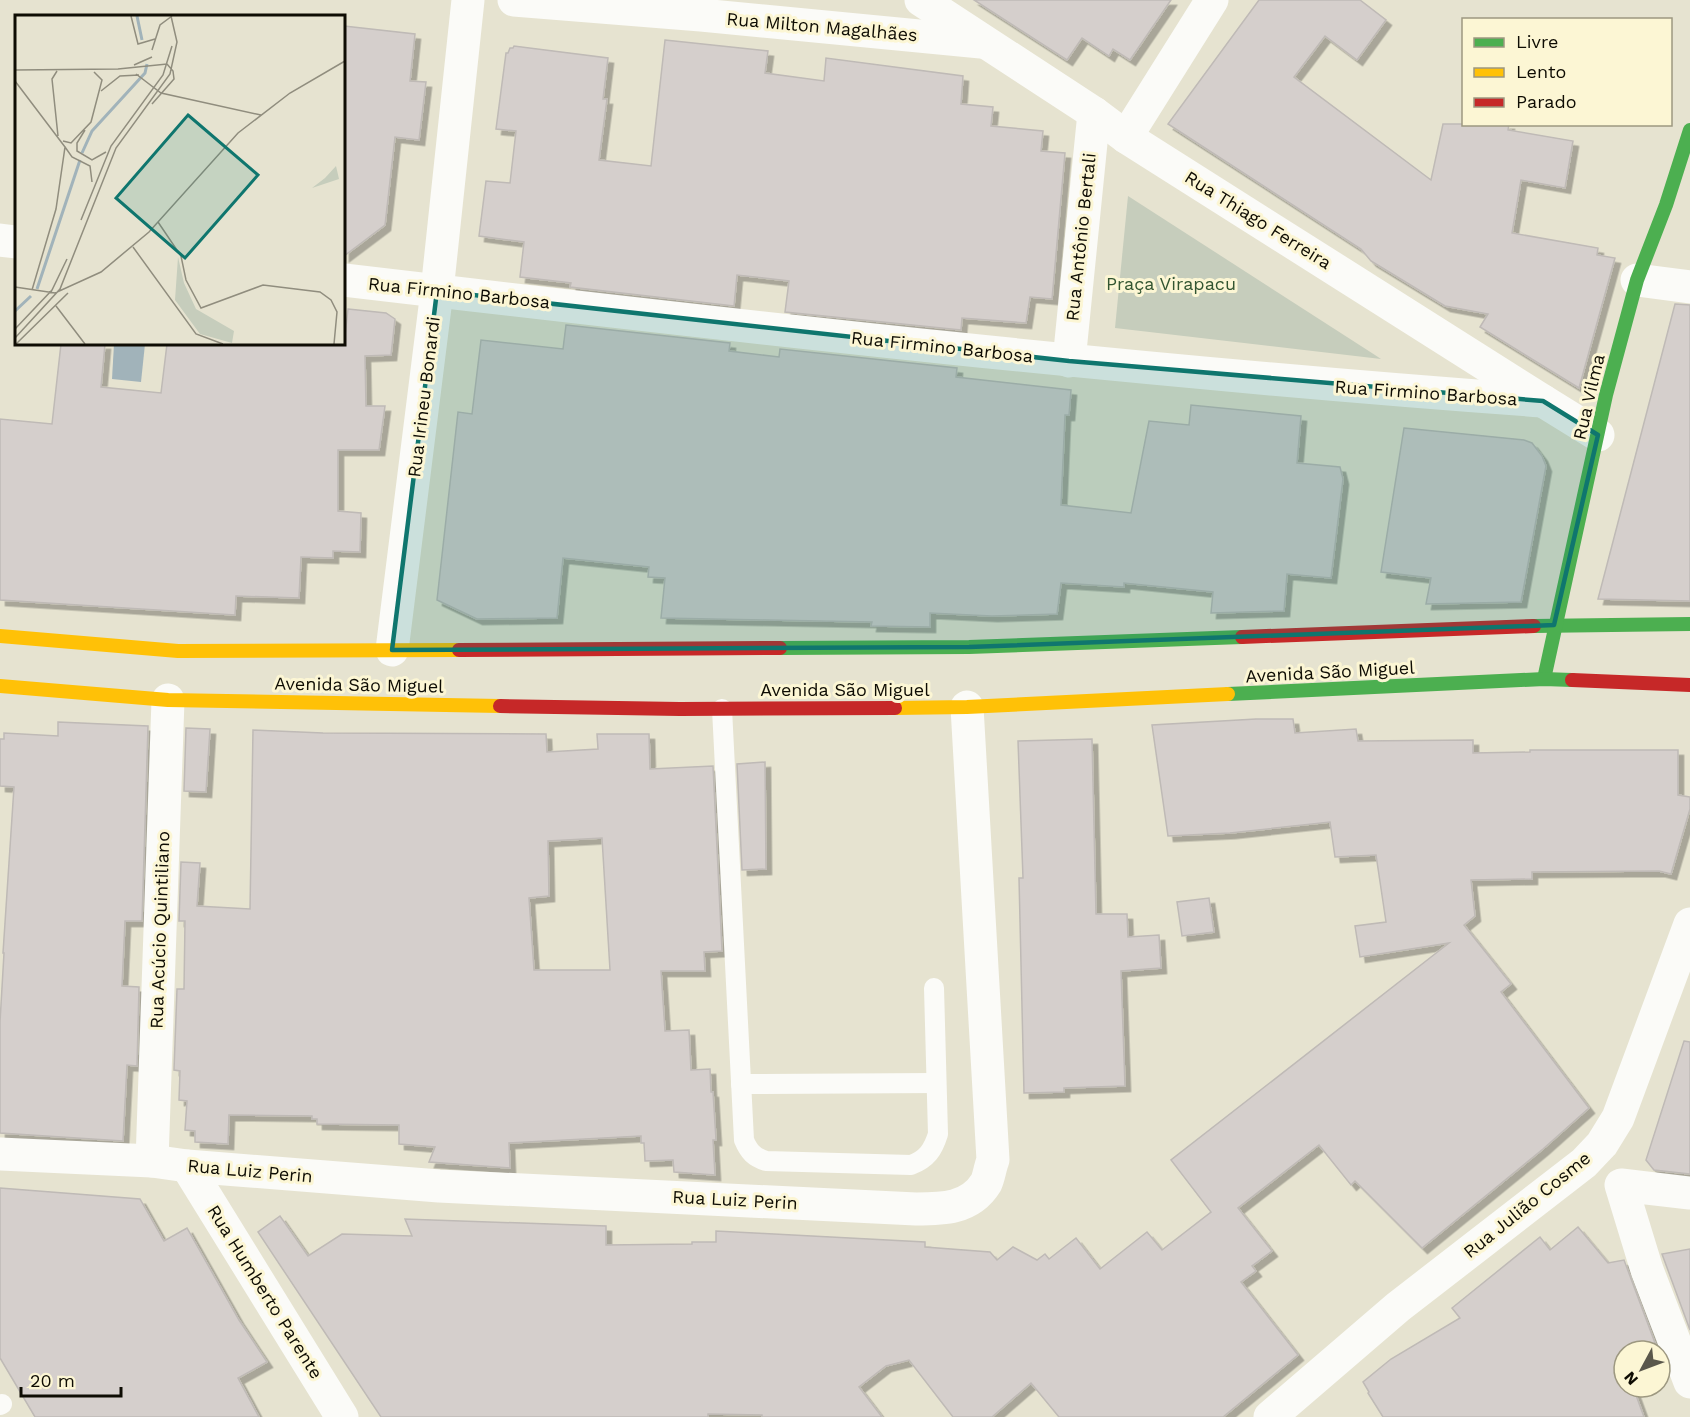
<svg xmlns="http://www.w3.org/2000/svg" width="1690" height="1417" font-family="'Work Sans',sans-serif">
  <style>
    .green { fill: #c6cdbc }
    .water { fill: #a1b3ba }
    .building { fill: #d5cfcc; stroke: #bfbab6; stroke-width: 1.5; fill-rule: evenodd; filter: url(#shadow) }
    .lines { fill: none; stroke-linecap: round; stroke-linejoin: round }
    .lane { stroke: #fbfbf8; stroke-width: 20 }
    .street { stroke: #fbfbf8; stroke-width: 33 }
    .fast { stroke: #4caf50; stroke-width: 14 }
    .slow { stroke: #ffc107; stroke-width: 14 }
    .jam { stroke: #c62828; stroke-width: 14 }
    .marked { fill: #0f766e; fill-opacity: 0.2; stroke: #0f766e; stroke-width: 4.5; stroke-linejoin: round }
    .labels { text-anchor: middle; stroke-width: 6; stroke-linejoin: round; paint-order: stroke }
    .street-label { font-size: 18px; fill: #0e0c03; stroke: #fcf6d4 }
    .park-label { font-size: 18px; fill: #325531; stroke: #fcf6d4 }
    .inset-river { fill: none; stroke: #a1b3ba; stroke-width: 3 }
    .inset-road { fill: none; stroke: #908d7e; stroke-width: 1.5 }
    .view { fill: #0f766e; fill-opacity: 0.15; stroke: #0f766e; stroke-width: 3 }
    .inset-edge { fill: none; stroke: #0e0c03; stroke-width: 3 }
  </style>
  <defs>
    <filter id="shadow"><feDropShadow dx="5.5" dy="5.5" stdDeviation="0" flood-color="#0004"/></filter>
  </defs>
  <rect width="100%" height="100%" fill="#e6e3d0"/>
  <polygon class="green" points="1128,196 1375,355 1381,359 1115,328"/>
  <polygon class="water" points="114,344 145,344 141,382 112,379"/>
  <g class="building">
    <polygon points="974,0 1171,0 1130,60 1113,49 1109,56 1082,38 1067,60"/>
    <polygon points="1259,0 1360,0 1386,20 1357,60 1325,36 1294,77 1431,180 1443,124 1509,124 1508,130 1573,141 1565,188 1521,180 1512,233 1598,248 1597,255 1615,258 1579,388 1480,327 1488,314 1445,306 1371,261 1361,249 1168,124"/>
    <polygon points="344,26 415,34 410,81 426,82 419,140 395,137 385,225 344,256"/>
    <polygon points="665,40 768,51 765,73 824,81 826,58 963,76 961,104 993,107 991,126 1043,131 1041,151 1065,153 1052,299 1030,297 1026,323 962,318 961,330 785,312 789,281 737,275 734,306 570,287 571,283 520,277 524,242 479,236 486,181 510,183 516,131 496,129 506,53 508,53 510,48 513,48 514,46 608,58 603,99 607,99 599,160 651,166"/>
    <polygon points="1675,304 1690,305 1690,601 1598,599"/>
    <polygon points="348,309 386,313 395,319 391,355 365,356 366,406 385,406 379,450 338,450 338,511 361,513 360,552 333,551 333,558 301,557 299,598 236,596 235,615 0,600 0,419 52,424 61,344 105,344 101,387 161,393 167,344 344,344"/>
    <polygon points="566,325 730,343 729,351 779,357 780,349 957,368 956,377 1071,390 1069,415 1065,415 1061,505 1131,513 1149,421 1189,425 1191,405 1301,416 1297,463 1340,467 1343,479 1331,578 1287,574 1284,611 1211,613 1213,592 1124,583 1124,587 1061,583 1057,614 992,616 930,613 930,627 871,626 872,622 661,618 665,578 648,577 649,567 563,558 557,618 477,619 437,600 458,412 472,414 481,340 563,349"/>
    <polygon points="1404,428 1524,440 1532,443 1542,456 1546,466 1521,602 1426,604 1431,578 1381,572"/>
    <polygon points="1256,719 1293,719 1295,733 1356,729 1358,741 1473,740 1473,753 1530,752 1530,750 1678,750 1678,795 1690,797 1690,809 1671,874 1659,871 1532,872 1532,879 1471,880 1475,916 1464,925 1511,984 1501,992 1589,1108 1543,1149 1422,1248 1355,1181 1351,1185 1319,1145 1238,1208 1272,1251 1252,1266 1256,1271 1241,1282 1298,1355 1223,1417 1059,1417 1031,1383 992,1417 953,1417 909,1360 886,1366 859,1387 882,1417 762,1417 762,1415 708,1414 708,1417 381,1417 258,1232 280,1216 308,1256 342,1234 412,1236 405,1219 606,1226 606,1245 692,1244 692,1242 716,1242 716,1231 925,1242 925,1247 990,1252 997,1260 1013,1247 1037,1260 1045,1254 1049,1259 1076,1238 1100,1269 1147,1232 1162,1250 1211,1212 1171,1160 1449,943 1360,957 1355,926 1386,922 1376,855 1335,857 1330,822 1230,833 1168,836 1152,725"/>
    <polygon points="58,722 148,726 142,921 125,921 122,986 139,987 137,1066 127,1065 123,1141 0,1133 0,1022 4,953 3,953 14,787 0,786 0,739 4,739 4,733 58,736"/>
    <polygon points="186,728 210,729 206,792 184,791"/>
    <path d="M253,730l70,3 223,1 1,18 51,-3 -1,-15h52l1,35 63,-3 9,185 -18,1 1,19h-44l4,60 24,-1 2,40 19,-1 1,23h2l3,48h-3l2,35 -41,-3 -1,-12 -28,1 -1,-18h-3v-7l-132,7 1,25 -81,-6 6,-15 -36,-3v-19l-82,-1v-5h-5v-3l-83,-1 -1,29 -33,-2v-11l-10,-1 2,-29 -8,-1 1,-29 -6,-1 3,-81h7l1,-68h-6l2,-59 19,1 -3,43 53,3zM602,838l8,132h-76l-5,-72 20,-2 -1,-55z"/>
    <polygon points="1092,739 1096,914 1127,914 1128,937 1159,935 1161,968 1121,971 1125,1086 1064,1088 1064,1092 1024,1093 1019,878 1023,878 1018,741"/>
    <polygon points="765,762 766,869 742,870 737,764"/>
    <polygon points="1209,898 1214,932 1182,936 1177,902"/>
    <polygon points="1684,1041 1690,1042 1690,1174 1654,1170 1646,1160"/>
    <polygon points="0,1188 140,1199 164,1241 187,1228 239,1320 267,1362 238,1378 259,1417 35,1417 0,1358"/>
    <polygon points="1578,1227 1608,1263 1624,1260 1658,1351 1624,1351 1624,1387 1633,1387 1644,1417 1383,1417 1368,1393 1369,1392 1363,1382 1391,1359 1460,1318 1452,1308 1540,1237 1550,1250"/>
    <polygon points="1690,1249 1690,1330 1662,1254"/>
  </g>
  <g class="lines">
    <g class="lane">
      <path d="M722,709l22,431c5,12 10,17 22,21l145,4c16,-6 22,-15 27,-31l-4,-146"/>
      <polyline points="741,1084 936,1083"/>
      <polyline points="0,1405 2,1404"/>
    </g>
    <g class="street">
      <polyline points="514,0 701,15 981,42"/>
      <polyline points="921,0 1094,113 1126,137 1543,401 1598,435"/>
      <polyline points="1126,137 1212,0"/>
      <polyline points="0,240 16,242"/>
      <path d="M344,280c399,47 798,92 1199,121"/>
      <polyline points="1637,280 1690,287"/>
      <polyline points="1069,361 1094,113"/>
      <polyline points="392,650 437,291 468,0"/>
      <path d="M0,1154l152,7 35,5 252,20 477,23c26,0 54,0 70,-26 3,-6 4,-16 7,-23l-26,-453"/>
      <polyline points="152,1161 168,700"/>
      <polyline points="187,1166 342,1417"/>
      <polyline points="1690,1193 1621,1185 1647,1270 1690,1382"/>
      <polyline points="1270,1417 1398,1307 1584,1163 1602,1144 1618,1118 1690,924"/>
    </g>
    <g class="fast">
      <polyline points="1534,626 1690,624"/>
      <polyline points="780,648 969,647 1242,637"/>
      <polyline points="1544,679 1606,395 1637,280 1666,205 1690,130"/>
      <polyline points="1228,694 1544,679 1572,680"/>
    </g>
    <g class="slow">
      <polyline points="0,636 178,651 459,650"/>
      <polyline points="0,686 168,700 500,706"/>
      <polyline points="895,708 967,707 1228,694"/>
    </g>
    <g class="jam">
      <polyline points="1242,637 1534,626"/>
      <polyline points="459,650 780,648"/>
      <polyline points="1572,680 1690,685"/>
      <polyline points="500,706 680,709 895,708"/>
    </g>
  </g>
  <path class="marked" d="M437,291l632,70 474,40 55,34 -44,190 -585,22 -577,3z"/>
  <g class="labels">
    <g class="street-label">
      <text transform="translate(822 27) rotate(5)" y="6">Rua Milton Magalhães</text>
      <text transform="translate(1258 220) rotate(32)" y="6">Rua Thiago Ferreira</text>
      <text transform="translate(1081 237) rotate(-84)" y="6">Rua Antônio Bertali</text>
      <text transform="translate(459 293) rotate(6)" y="6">Rua Firmino Barbosa</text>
      <text transform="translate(942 347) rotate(6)" y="6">Rua Firmino Barbosa</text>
      <text transform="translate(1426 393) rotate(4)" y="6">Rua Firmino Barbosa</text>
      <text transform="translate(424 397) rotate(-83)" y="6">Rua Irineu Bonardi</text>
      <text transform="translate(1589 397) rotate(-77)" y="6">Rua Vilma</text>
      <text transform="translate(1330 672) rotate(-3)" y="6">Avenida São Miguel</text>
      <text transform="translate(359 685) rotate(1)" y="6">Avenida São Miguel</text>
      <text x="845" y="696">Avenida São Miguel</text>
      <text transform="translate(160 930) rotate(-88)" y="6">Rua Acúcio Quintiliano</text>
      <text transform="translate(250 1171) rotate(5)" y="6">Rua Luiz Perin</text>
      <text transform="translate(735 1200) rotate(3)" y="6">Rua Luiz Perin</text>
      <text transform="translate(1527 1205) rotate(-39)" y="6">Rua Julião Cosme</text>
      <text transform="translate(265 1292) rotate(58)" y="6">Rua Humberto Parente</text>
    </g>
    <g class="park-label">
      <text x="1171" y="290">Praça Virapacu</text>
    </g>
  </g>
  <g transform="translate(15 15)">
    <rect width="330" height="330" fill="#e6e3d0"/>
    <path d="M321,151l3,13 -27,9 13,-10zM163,242l6,26 12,26 38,22 -2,12 -32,-9 -25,-34z" fill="#c6cdbc"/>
    <path class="inset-river" d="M122,1l5,24M67,138l10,-22 53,-58 2,-9M22,274l43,-129M0,296l16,-15"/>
    <path class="inset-road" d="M116,1l7,28 17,-5M137,35l8,-25 12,-9M119,50l18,-8M0,55l103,-1 49,-5 6,7 1,8 -22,25M42,56l-5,8 6,57M121,59l25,19 100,22M0,66l50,66 -9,62 -24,81M86,76l19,-15 19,-1M70,115l-8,13v8l15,9 14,-8M48,126l8,2 20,-21 11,-42 -8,-8M50,132l7,10 18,9 2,16M66,205l30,-74 52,-71 9,-29M143,207l23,34 5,24 15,28 62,-23 57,7 11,8 6,12 -3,32M118,232l63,87 27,10M0,272l40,6 46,-21 48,-40 89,-99 52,-40 55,-32M41,291l29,38M0,314l37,-39 15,-31M0,323l45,-49 56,-141 54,-74 7,-32 -6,-26M1,329l52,-51"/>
    <path class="view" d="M173,100l70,60 -73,83 -69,-60z"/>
    <rect width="330" height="330" class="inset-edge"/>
  </g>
  <rect x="1462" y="18" width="210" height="108" fill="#fcf6d4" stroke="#9d9880" stroke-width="1.5"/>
  <rect x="1474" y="38" width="30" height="9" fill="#4caf50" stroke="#9d9880" stroke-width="1.5"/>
  <text x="1516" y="48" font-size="18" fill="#0e0c03">Livre</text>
  <rect x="1474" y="68" width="30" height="9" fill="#ffc107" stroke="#9d9880" stroke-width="1.5"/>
  <text x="1516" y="78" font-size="18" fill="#0e0c03">Lento</text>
  <rect x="1474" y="98" width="30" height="9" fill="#c62828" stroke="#9d9880" stroke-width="1.5"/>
  <text x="1516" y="108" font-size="18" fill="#0e0c03">Parado</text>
  <g transform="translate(1642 1369) rotate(229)"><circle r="28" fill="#fcf6d4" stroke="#9d9880" stroke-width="1.5"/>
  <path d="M0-4.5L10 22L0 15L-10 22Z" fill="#5a574b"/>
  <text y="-9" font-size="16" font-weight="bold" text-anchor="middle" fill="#0e0c03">N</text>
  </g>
  <path d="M21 1387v9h100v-9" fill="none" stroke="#0e0c03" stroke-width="3"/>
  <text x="30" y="1387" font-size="18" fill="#0e0c03" stroke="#fcf6d4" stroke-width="4.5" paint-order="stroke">20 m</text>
</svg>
